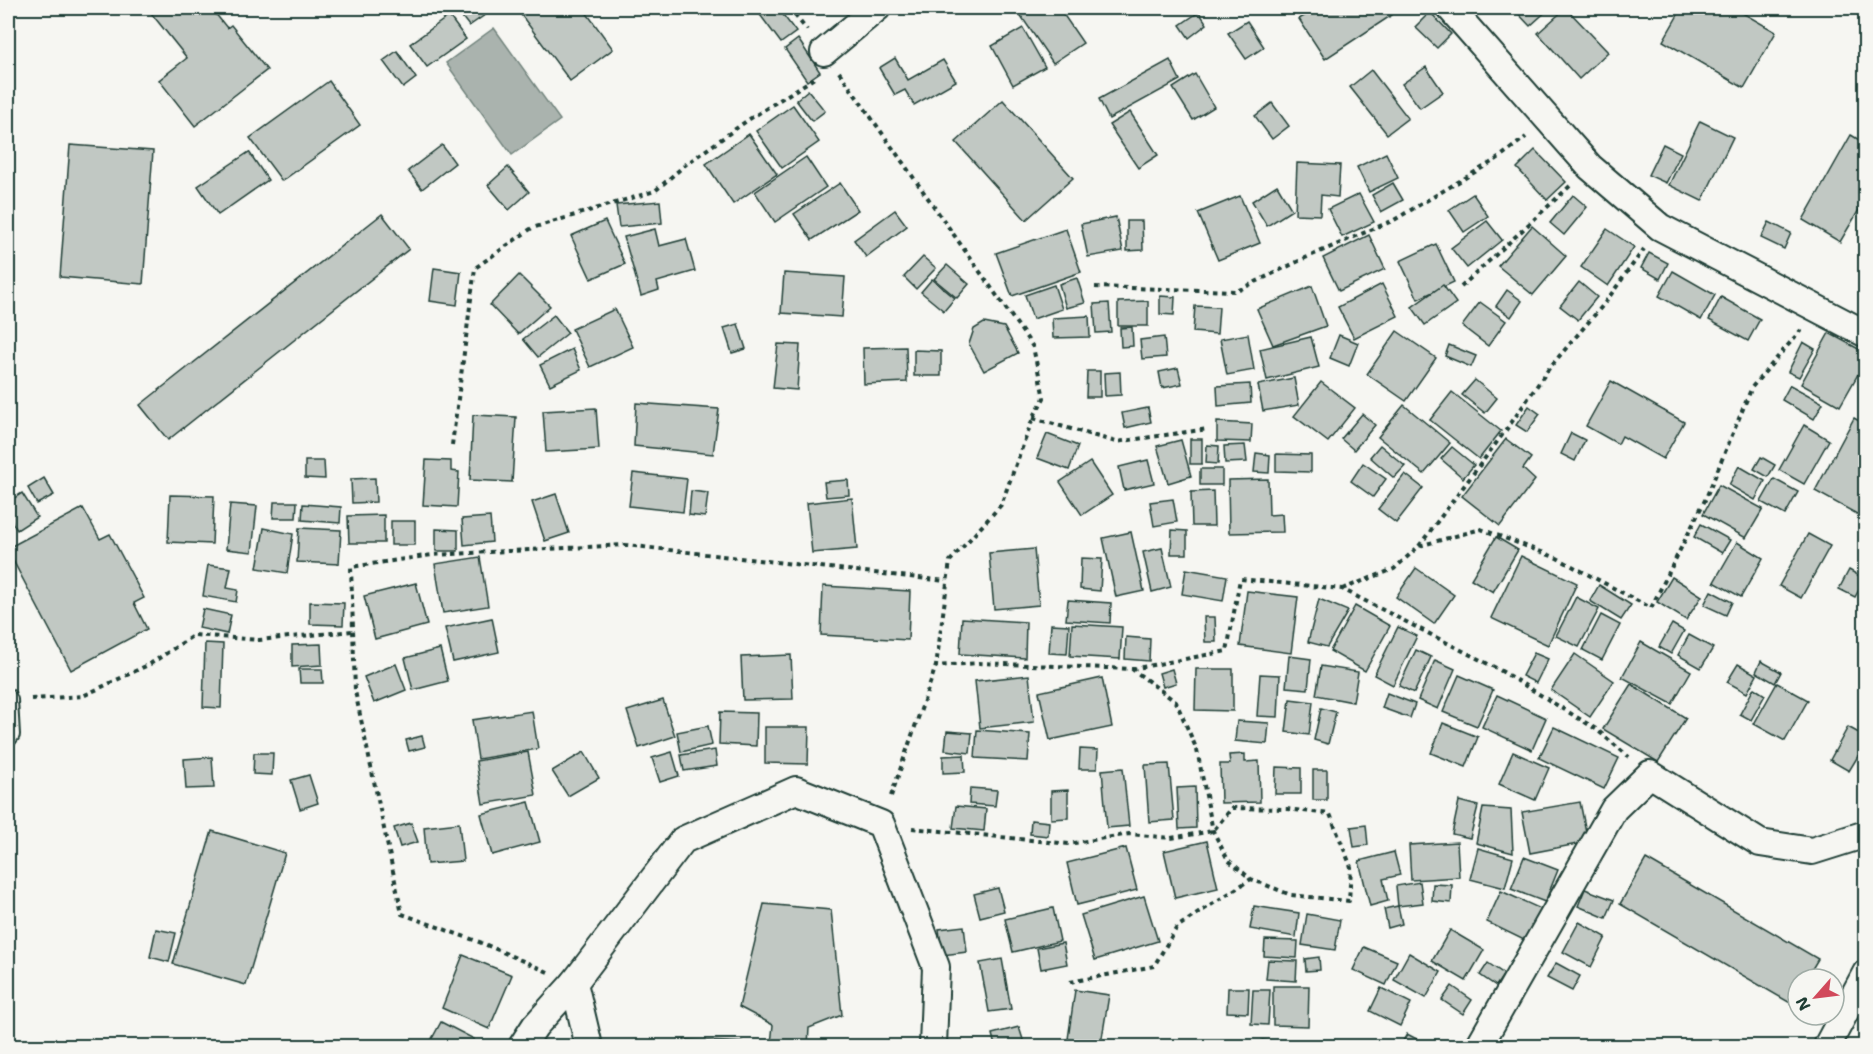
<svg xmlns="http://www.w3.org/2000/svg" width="1873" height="1054" font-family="'Shantell Sans',sans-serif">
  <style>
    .water { fill: #aab3ae; stroke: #72847d; stroke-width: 1.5 }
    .building { fill: #c1c8c3; stroke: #1f3d34; stroke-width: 1.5 }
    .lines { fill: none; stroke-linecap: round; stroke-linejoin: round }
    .service-casing { stroke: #1f3d34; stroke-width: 18 }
    .minor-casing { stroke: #1f3d34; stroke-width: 30 }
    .path { stroke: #1f3d34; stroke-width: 4; stroke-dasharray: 4.5 4.5; stroke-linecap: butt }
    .service { stroke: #f6f6f2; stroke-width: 14 }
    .minor { stroke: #f6f6f2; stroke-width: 26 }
  </style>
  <rect width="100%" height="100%" fill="#f6f6f2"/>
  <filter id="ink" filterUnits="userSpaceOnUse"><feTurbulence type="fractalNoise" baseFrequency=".0167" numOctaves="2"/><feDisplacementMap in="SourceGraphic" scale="12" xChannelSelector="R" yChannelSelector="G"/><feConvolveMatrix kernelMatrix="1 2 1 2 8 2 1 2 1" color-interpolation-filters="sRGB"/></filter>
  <g filter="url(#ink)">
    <polygon class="water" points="494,28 560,120 512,155 446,63"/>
    <g class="building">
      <polygon points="147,8 211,8 227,28 231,25 267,70 195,126 159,80 187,58"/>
      <polygon points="455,8 495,8 469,26"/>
      <polygon points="516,8 583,8 613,49 570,81"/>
      <polygon points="755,8 778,8 796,32 781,43"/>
      <polygon points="1026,8 1059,8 1083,43 1053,63 1019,13"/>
      <polygon points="1318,8 1387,8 1392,15 1325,59 1299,19"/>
      <polygon points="1513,8 1550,8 1530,26"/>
      <polygon points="1566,8 1608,52 1579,79 1538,33"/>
      <polygon points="1682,8 1734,8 1776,32 1744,88 1663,41"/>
      <polygon points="1199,12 1207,24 1189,38 1180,25"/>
      <polygon points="1430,12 1451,34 1437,48 1415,27"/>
      <polygon points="449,16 466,39 427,67 410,44"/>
      <polygon points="1247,21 1264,47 1246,59 1228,33"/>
      <polygon points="1023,28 1045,67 1013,85 992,46"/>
      <polygon points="798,39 820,72 807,81 785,49"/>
      <polygon points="397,51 416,78 403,88 383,61"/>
      <polygon points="895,58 908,80 943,60 956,81 914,105 905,90 895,95 879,68"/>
      <polygon points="1170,60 1180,80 1109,119 1099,99"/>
      <polygon points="1426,67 1443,92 1420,108 1402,84"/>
      <polygon points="1371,70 1408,118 1387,134 1350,87"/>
      <polygon points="1195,74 1214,107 1193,120 1173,88"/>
      <polygon points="329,81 360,125 282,181 250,138"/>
      <polygon points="808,90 825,111 812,121 796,100"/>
      <polygon points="1003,100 1073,178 1026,220 956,142"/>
      <polygon points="1272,103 1289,126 1272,139 1255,116"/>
      <polygon points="793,105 819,142 782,168 756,131"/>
      <polygon points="1130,112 1158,155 1138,168 1109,125"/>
      <polygon points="1700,121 1733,137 1702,201 1669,185"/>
      <polygon points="749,134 777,174 733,204 706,164"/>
      <polygon points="1851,135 1866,144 1866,198 1840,242 1803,220"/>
      <polygon points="1663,144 1681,153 1666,183 1648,175"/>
      <polygon points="70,145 153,151 143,284 60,277"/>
      <polygon points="442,145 455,163 422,189 408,171"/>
      <polygon points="1535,150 1566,182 1547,200 1517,168"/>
      <polygon points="249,152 268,180 218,215 198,186"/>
      <polygon points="1386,153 1398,178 1369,192 1357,167"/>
      <polygon points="806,157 826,187 775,222 755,192"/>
      <polygon points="1297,163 1340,165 1338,197 1321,195 1320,215 1295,214"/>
      <polygon points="508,167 529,192 509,210 488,185"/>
      <polygon points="840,183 858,210 812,240 794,214"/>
      <polygon points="1393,183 1403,200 1381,212 1372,195"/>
      <polygon points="1277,185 1292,210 1267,226 1252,201"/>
      <polygon points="1359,194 1374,222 1342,237 1328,209"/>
      <polygon points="1473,194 1488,216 1464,232 1449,210"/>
      <polygon points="1573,195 1587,207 1564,235 1550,223"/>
      <polygon points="1240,196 1260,243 1218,260 1198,213"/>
      <polygon points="660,201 662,223 619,227 616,205"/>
      <polygon points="895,210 907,226 866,257 854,240"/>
      <polygon points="382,214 409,249 168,440 140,405"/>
      <polygon points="1116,217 1123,251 1088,257 1081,224"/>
      <polygon points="605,221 625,264 591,279 571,236"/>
      <polygon points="1127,221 1142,221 1143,250 1127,251"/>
      <polygon points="1487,221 1502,240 1467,268 1451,248"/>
      <polygon points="1769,222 1791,233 1784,249 1761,238"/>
      <polygon points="1532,226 1566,256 1533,295 1498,266"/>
      <polygon points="655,229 659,246 686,239 695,271 657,282 659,290 641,296 624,237"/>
      <polygon points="1066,229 1081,272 1012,296 996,253"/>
      <polygon points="1607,229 1634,247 1608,286 1581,267"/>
      <polygon points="1369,235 1385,269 1339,291 1323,258"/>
      <polygon points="1436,244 1454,282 1418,299 1400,261"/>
      <polygon points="1649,253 1668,263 1660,279 1641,268"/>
      <polygon points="923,257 936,268 916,289 904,277"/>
      <polygon points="947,265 969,284 957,298 934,279"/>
      <polygon points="434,268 461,272 457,305 430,301"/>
      <polygon points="1673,271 1715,295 1701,320 1659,296"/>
      <polygon points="784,273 845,277 842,317 781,313"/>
      <polygon points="519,275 550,306 518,334 490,305"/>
      <polygon points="1077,278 1085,303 1066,308 1059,284"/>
      <polygon points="932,279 955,298 944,311 921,292"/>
      <polygon points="1579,282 1597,297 1578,320 1560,306"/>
      <polygon points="1382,284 1398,316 1354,338 1338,307"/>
      <polygon points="1054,285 1062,309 1033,319 1025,295"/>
      <polygon points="1443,285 1456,303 1425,325 1412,307"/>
      <polygon points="1312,286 1326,326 1273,345 1257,309"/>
      <polygon points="1507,290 1522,301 1511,317 1496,306"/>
      <polygon points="1160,296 1175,297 1174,315 1160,314"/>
      <polygon points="1721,297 1760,319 1748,341 1709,320"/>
      <polygon points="1148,301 1148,326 1118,326 1118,302"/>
      <polygon points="1480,302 1506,321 1488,346 1462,326"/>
      <polygon points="1109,303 1111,332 1096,333 1094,304"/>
      <polygon points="1195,306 1219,307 1217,334 1193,332"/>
      <polygon points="615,309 633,347 590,367 572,329"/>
      <polygon points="554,315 568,333 538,357 523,339"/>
      <polygon points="1089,316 1090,337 1053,338 1052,318"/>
      <polygon points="984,323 1004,327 1018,353 984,371 969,344 974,329"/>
      <polygon points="738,324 746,349 732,353 724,328"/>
      <polygon points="1132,327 1133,346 1121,347 1120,328"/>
      <polygon points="1397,331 1436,358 1406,401 1367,374"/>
      <polygon points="1829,333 1866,353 1866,360 1840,406 1801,384"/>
      <polygon points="1248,334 1254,370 1227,375 1220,339"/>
      <polygon points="1339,335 1358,343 1349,366 1330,358"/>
      <polygon points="1164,337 1166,357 1142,359 1140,340"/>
      <polygon points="1311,337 1319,367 1267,380 1260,349"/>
      <polygon points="1803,342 1815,349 1799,377 1788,372"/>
      <polygon points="778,344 800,345 797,390 773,388"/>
      <polygon points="1449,345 1476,356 1471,367 1445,356"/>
      <polygon points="906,347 907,382 864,384 863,348"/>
      <polygon points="572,349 581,370 550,385 540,365"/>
      <polygon points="914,350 941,351 941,376 914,376"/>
      <polygon points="1178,368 1182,384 1162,388 1159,372"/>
      <polygon points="1087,371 1100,371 1100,397 1086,397"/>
      <polygon points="1120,372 1121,395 1105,396 1104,373"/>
      <polygon points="1294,378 1299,405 1263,411 1258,385"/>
      <polygon points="1475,380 1497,398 1485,413 1462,395"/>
      <polygon points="1611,381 1684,422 1663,459 1622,436 1618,444 1586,426"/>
      <polygon points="1321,382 1355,408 1328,442 1294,416"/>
      <polygon points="1250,384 1251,403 1218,406 1217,386"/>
      <polygon points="1790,385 1823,403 1814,419 1782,400"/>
      <polygon points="1452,392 1501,431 1479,459 1430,420"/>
      <polygon points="636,403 719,409 713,454 634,446"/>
      <polygon points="1404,405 1450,443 1424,474 1378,437"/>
      <polygon points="1529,406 1540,414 1527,432 1516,425"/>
      <polygon points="596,408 599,449 546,452 543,411"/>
      <polygon points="1148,408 1151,422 1125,428 1122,413"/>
      <polygon points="1362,414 1375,425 1354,450 1341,439"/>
      <polygon points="473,415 516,417 512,482 470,480"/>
      <polygon points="1854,418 1866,425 1866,464 1862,471 1866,473 1866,519 1815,491"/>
      <polygon points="1217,422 1252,424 1251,442 1217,441"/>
      <polygon points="1804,425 1829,440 1804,484 1779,470"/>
      <polygon points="1571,433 1585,440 1575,461 1561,454"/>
      <polygon points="1047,434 1078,446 1069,470 1037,458"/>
      <rect x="1190" y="439" width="12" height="25"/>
      <polygon points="1506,439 1531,458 1523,469 1535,480 1500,526 1462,496"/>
      <polygon points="1181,440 1191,476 1168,483 1157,446"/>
      <polygon points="1207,445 1219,446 1218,464 1206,463"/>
      <polygon points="1245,445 1247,462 1225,463 1224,446"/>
      <polygon points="1380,445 1405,466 1394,478 1370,457"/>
      <polygon points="1452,447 1474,465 1463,478 1441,459"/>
      <polygon points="1256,453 1270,455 1269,473 1254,472"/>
      <polygon points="1276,454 1311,455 1311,472 1276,471"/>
      <polygon points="1761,457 1775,465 1768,477 1754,469"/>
      <polygon points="426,460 451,461 451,471 459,472 457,507 423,505"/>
      <polygon points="1148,460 1154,483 1124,490 1119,467"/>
      <polygon points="305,461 324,461 325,479 305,478"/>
      <polygon points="1090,462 1112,495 1082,515 1060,482"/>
      <polygon points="1363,463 1386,479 1373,497 1351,481"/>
      <polygon points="1739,466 1765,481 1755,500 1729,485"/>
      <rect x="1200" y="469" width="22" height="16"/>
      <polygon points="633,473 687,479 683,512 629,506"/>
      <polygon points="1405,474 1423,488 1396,523 1378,509"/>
      <polygon points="44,478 54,495 37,504 28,488"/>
      <polygon points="375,478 376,502 352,503 351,479"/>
      <polygon points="1268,479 1269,515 1282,514 1283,532 1229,533 1228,480"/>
      <polygon points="1774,479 1798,492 1785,515 1761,502"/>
      <polygon points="848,480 849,495 826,497 824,482"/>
      <polygon points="1719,485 1763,509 1746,538 1703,514"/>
      <polygon points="691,491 708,493 705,517 689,515"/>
      <polygon points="1213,491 1214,526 1192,526 1191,492"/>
      <polygon points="22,493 37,517 17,530 8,516 8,502"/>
      <polygon points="556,494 569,533 545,541 532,502"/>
      <polygon points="170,495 214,496 212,544 168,542"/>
      <polygon points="852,498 857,549 812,553 807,503"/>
      <polygon points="1173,499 1177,522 1154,526 1150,502"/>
      <polygon points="274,502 297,502 296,518 273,518"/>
      <polygon points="230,504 257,506 252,552 226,549"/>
      <polygon points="303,504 341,507 340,523 302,520"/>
      <polygon points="83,508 100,539 110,534 144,598 134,603 147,629 71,670 8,551 8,548"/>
      <polygon points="384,515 384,543 349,543 348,516"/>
      <polygon points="490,517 492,542 464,545 462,519"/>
      <rect x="391" y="521" width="24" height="24"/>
      <polygon points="1701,524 1730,540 1722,553 1694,537"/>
      <polygon points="264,528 293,534 287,573 257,568"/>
      <polygon points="299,528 341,530 339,564 297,562"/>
      <polygon points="436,529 458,530 458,551 436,551"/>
      <polygon points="1172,530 1187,531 1187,554 1171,554"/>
      <polygon points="1131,532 1144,591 1116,597 1103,538"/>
      <polygon points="1808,534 1830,546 1801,598 1779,586"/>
      <polygon points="1496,537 1518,550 1493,592 1471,579"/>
      <polygon points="1737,542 1763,558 1741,597 1714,582"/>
      <polygon points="1162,548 1171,587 1152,592 1143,552"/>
      <polygon points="1034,549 1039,605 994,609 989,553"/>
      <polygon points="1521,556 1577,583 1548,645 1491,618"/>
      <polygon points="480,557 488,606 443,613 435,564"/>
      <polygon points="1081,558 1102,559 1100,591 1080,589"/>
      <polygon points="208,565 231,568 227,588 238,590 236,602 203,596"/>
      <polygon points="1416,568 1454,595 1434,624 1396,597"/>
      <polygon points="1186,569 1227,576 1223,601 1182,594"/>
      <polygon points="1849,570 1865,579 1855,597 1839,589"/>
      <polygon points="1672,577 1702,596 1686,620 1657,602"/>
      <polygon points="416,583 427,625 375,639 364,596"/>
      <polygon points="1599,585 1631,605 1621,620 1590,601"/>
      <polygon points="823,586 910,591 908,640 821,635"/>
      <polygon points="1247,591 1298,597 1291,653 1240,646"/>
      <polygon points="1711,591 1732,602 1726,615 1704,605"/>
      <polygon points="1576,597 1599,609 1579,647 1556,636"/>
      <polygon points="1319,599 1348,611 1327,647 1308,642"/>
      <polygon points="1068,600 1111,603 1110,623 1066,620"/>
      <polygon points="310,602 344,603 343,625 310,624"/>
      <polygon points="1355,606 1390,626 1365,671 1330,651"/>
      <polygon points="203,609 231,615 227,634 199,628"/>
      <polygon points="1601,615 1620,625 1602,660 1583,650"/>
      <polygon points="1204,617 1215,617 1216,642 1205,642"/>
      <polygon points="492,618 499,652 453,662 445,628"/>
      <polygon points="962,618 1026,622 1025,658 960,654"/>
      <polygon points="1051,624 1069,625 1067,654 1049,653"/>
      <polygon points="1072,624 1122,627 1120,659 1070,656"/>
      <polygon points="1672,624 1684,631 1671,654 1659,647"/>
      <polygon points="1398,627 1417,636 1393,685 1374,675"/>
      <polygon points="1689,635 1713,648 1701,668 1678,655"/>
      <polygon points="1126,637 1150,639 1149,661 1125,659"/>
      <polygon points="1641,642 1691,671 1672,704 1622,677"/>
      <polygon points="205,643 223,644 221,708 203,707"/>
      <polygon points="321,644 322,665 292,667 292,645"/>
      <polygon points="440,649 448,681 413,690 405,658"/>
      <polygon points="1416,650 1431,657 1414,693 1399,686"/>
      <polygon points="1534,653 1548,659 1536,683 1522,676"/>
      <polygon points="1575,654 1614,681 1590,717 1551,690"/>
      <polygon points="791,655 793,699 743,700 741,657"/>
      <polygon points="1289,656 1311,659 1308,689 1286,687"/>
      <polygon points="1435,660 1455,669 1438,709 1418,700"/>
      <polygon points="1761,661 1781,672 1775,683 1756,672"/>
      <polygon points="396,664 406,690 374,703 364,677"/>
      <polygon points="1738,664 1757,675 1747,693 1727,682"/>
      <polygon points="1321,666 1358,672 1353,702 1316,695"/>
      <polygon points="299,669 322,669 323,683 300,683"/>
      <polygon points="1172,669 1176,683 1163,687 1159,673"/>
      <polygon points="1196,669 1233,669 1233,711 1195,710"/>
      <polygon points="1260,674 1280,675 1278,717 1257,716"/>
      <polygon points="1029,675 1034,722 980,728 975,681"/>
      <polygon points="1459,675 1493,690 1477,726 1443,712"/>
      <polygon points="1102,678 1112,727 1050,740 1039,692"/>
      <polygon points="1777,683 1808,700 1785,741 1754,724"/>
      <polygon points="1631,684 1686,718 1658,762 1603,729"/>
      <polygon points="1754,688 1765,695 1751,720 1740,714"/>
      <polygon points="1387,693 1415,704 1410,718 1382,708"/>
      <polygon points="1497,695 1546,718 1532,750 1482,727"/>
      <polygon points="1290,699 1313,702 1309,735 1286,732"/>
      <polygon points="663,700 675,736 639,748 627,711"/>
      <polygon points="1321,708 1336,712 1328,744 1314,740"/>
      <polygon points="532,711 538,749 478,759 472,720"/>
      <polygon points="720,712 757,713 756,746 719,744"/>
      <polygon points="1237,721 1269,723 1267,744 1235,741"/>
      <polygon points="1443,723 1478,737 1466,767 1431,753"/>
      <polygon points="708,726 712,745 681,752 677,732"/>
      <polygon points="765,727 809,727 808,764 765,763"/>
      <polygon points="1554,727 1619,758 1604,789 1539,758"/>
      <polygon points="1848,727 1866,737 1866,743 1849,771 1830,760"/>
      <polygon points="977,730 1030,734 1028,761 975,758"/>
      <polygon points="947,731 972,733 970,753 945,750"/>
      <polygon points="422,736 425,747 409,751 406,740"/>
      <polygon points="1080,749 1098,750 1097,769 1079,769"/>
      <polygon points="715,750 717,766 684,771 681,755"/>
      <polygon points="528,752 536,795 483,804 476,761"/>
      <polygon points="584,752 599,778 568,796 552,771"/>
      <polygon points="672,752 679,776 660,782 652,758"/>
      <polygon points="1513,752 1549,768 1535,800 1499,784"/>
      <polygon points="254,753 273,753 272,775 253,774"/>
      <polygon points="1245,754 1245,762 1259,761 1260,802 1221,803 1220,764 1230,764 1229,755"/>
      <polygon points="964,755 965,772 943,773 943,756"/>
      <polygon points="212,757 214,788 186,789 184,759"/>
      <polygon points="1169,764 1174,820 1149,822 1145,765"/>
      <polygon points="1276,767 1301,768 1301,794 1275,794"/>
      <polygon points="1123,768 1129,826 1107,828 1102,770"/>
      <rect x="1313" y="770" width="14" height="30"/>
      <polygon points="309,775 318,803 300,809 291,780"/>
      <polygon points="1195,787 1196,828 1179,829 1177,788"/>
      <polygon points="970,788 997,790 995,806 969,804"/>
      <polygon points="1068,790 1068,818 1051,819 1051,791"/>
      <polygon points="1459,801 1478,806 1470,838 1452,834"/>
      <polygon points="529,802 540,842 492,855 481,814"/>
      <polygon points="1580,802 1588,842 1530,853 1522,812"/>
      <polygon points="956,806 986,809 984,831 953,828"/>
      <polygon points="1483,808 1511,810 1513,853 1476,843"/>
      <polygon points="1031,820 1049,822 1048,836 1030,834"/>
      <polygon points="411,823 418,842 400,847 394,828"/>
      <polygon points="459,823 463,861 427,864 424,827"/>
      <polygon points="1366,825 1368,845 1354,847 1351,827"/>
      <polygon points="212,831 285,853 246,985 173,964"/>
      <polygon points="1207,841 1218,888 1175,898 1164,851"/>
      <polygon points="1457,842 1459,877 1411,880 1409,845"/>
      <polygon points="1126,848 1137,890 1077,905 1067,863"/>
      <polygon points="1478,848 1513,858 1505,888 1470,879"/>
      <polygon points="1394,852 1400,875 1383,879 1388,901 1370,906 1359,861"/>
      <polygon points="1524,857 1558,870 1545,902 1511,889"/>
      <polygon points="1646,859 1818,959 1806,979 1798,979 1798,993 1792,1004 1620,904"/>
      <polygon points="1420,882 1423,903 1398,906 1396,886"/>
      <polygon points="1433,884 1452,885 1451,903 1432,901"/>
      <polygon points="998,888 1004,911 980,917 974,894"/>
      <polygon points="1585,889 1614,900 1606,918 1578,906"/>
      <polygon points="1501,891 1541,909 1526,941 1487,922"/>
      <polygon points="1144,896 1158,941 1095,960 1081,915"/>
      <polygon points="764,904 831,910 842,1015 809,1028 808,1045 832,1046 687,1046 687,1040 771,1044 773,1025 739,1007"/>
      <polygon points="1254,906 1299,913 1296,937 1250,929"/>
      <polygon points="1398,906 1402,924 1388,928 1384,909"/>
      <polygon points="1053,908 1060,941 1013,952 1005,919"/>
      <polygon points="1307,914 1340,920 1335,950 1302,945"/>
      <polygon points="1579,922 1606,937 1591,967 1563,952"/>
      <polygon points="964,926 967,952 942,955 939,929"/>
      <polygon points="156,929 176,933 169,962 150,957"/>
      <polygon points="1450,930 1484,950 1466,981 1432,961"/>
      <polygon points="1265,940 1298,941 1297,958 1264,956"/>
      <polygon points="1063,943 1067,964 1041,969 1037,948"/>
      <polygon points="1364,947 1397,961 1386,985 1353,970"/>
      <polygon points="1409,953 1441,972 1426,998 1394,980"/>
      <polygon points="463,955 512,975 489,1029 442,1008"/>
      <polygon points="1319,957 1320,970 1306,971 1305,959"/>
      <polygon points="1002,959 1011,1009 989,1012 980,963"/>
      <polygon points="1268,960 1297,961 1296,981 1266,979"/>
      <polygon points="1488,963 1504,974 1496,986 1480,975"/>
      <polygon points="1556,963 1580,976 1572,991 1547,978"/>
      <polygon points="1273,986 1309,986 1308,1026 1273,1025"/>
      <polygon points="1452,986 1472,1000 1463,1014 1442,1000"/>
      <polygon points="1228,988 1249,988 1248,1013 1227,1012"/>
      <polygon points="1381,988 1411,1003 1400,1026 1370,1011"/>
      <polygon points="1075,990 1109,995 1101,1044 1068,1039"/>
      <polygon points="1253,990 1270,990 1268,1025 1251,1024"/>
      <polygon points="441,1022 474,1039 470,1046 428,1046"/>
      <polygon points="1019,1027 1025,1046 995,1046 992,1034"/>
      <polygon points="1407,1034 1430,1046 1400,1046"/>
      <polygon points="1262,1040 1281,1042 1280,1046 1261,1046"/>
      <polygon points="385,1041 386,1046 361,1046 360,1043"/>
    </g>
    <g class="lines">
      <g class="service-casing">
        <polyline id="service" points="8,696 10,700 12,735 8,740"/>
      </g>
      <g class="minor-casing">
        <g id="minor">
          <polyline points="1450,8 1590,167 1660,227 1866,334"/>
          <polyline points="824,52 877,8"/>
          <polyline points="574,983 589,1046"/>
          <polyline points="522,1046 535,1026 574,983 683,840 796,790 881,824 936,967 933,1046"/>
          <polyline points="1479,1046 1614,809 1650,774 1760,843 1812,851 1866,834"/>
          <polyline points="1827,1046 1866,973"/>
        </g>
      </g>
      <g class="path">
        <polyline points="789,8 807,30"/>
        <polyline points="839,72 1033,347 1044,398 1033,418 1001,505 950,561 936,666 890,799"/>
        <polyline points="1095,287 1237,291 1303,259 1394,220 1497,159 1526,137"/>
        <polyline points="1461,287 1570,186"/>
        <polyline points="1033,418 1116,442 1208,429"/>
        <polyline points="452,445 475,268 532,228 655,191 685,165 748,120 816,77"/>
        <polyline points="1419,546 1509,426 1550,367 1604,304 1644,249"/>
        <polyline points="1342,589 1394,569 1419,546 1481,529 1557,558 1651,608 1706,498 1752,387 1801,330"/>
        <polyline points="1132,669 1227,651 1240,579 1342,589 1498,669 1596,729 1629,757"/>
        <polyline points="31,699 83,696 150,664 194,635 259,640 353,631"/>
        <polyline points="912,828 1069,844 1129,834 1171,838 1213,831 1232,808 1287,809 1330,814 1351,867 1349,901 1291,895 1251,879 1228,860 1213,831 1197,750 1176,702 1132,669 979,663 936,666"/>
        <polyline points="548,972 482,943 402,914 355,691 351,567 432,555 625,545 946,581"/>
        <polyline points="1070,982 1154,966 1177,927 1251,879"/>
      </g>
      <use href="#service" class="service"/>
      <use href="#minor" class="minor"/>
    </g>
  </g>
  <rect width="1873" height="1054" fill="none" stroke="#f6f6f2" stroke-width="30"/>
  <rect x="15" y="15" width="1843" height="1024" fill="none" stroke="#1f3d34" stroke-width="2" filter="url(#ink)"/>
  <g transform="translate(1816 997) rotate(242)"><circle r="28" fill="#f6f6f2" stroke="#a0aca6" stroke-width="1.5"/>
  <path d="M0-4.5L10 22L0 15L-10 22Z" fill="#d1495b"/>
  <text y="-9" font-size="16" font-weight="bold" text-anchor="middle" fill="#1f3d34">N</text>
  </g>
</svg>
